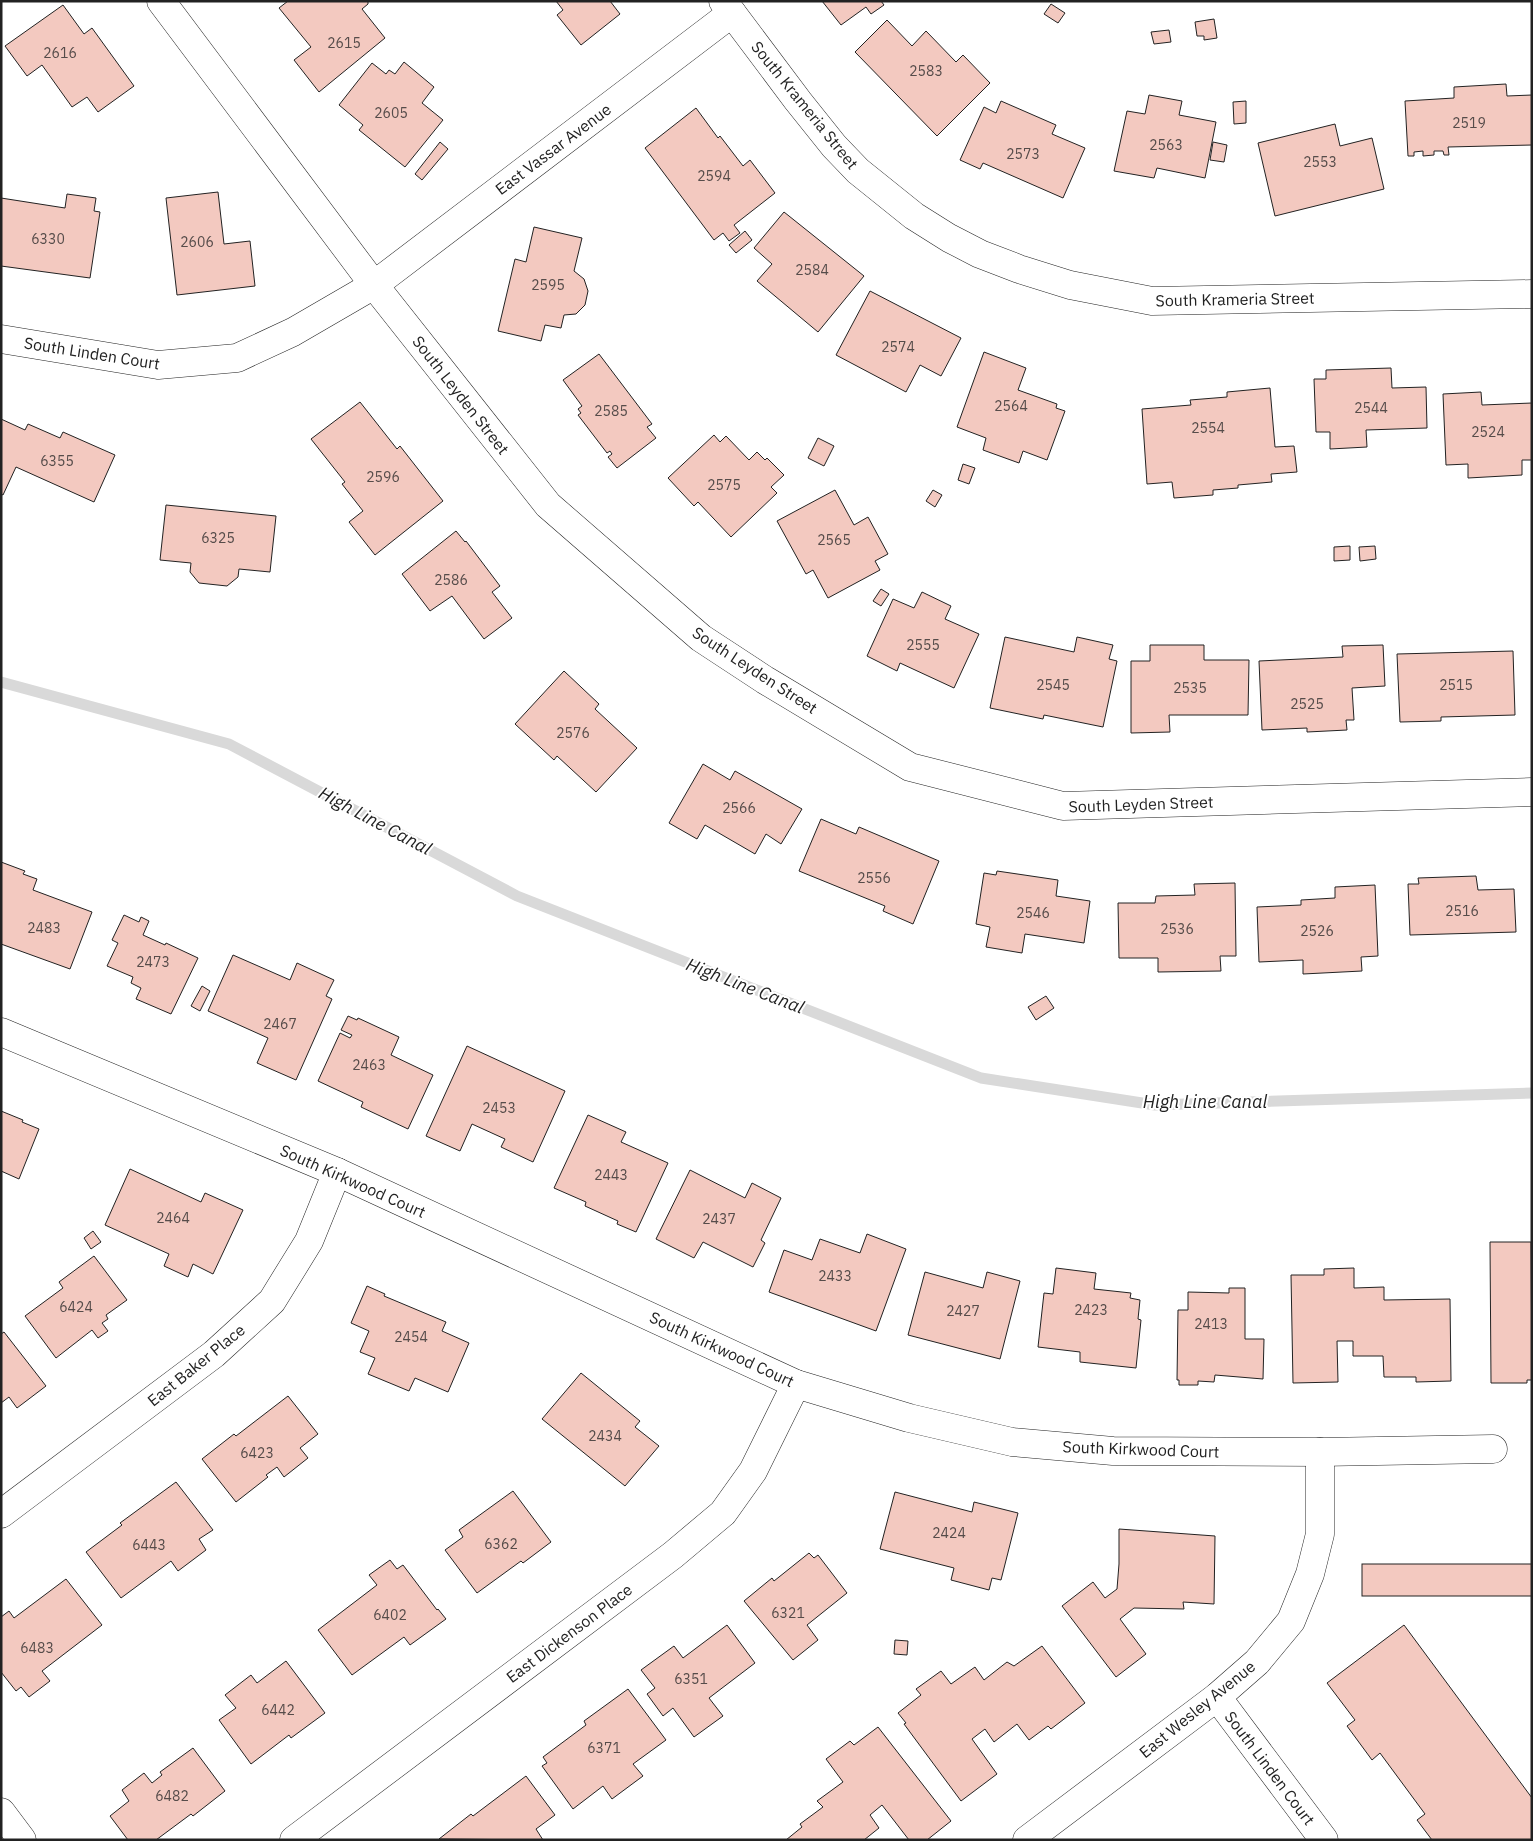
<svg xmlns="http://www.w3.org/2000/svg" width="1533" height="1841" font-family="'IBM Plex Sans',sans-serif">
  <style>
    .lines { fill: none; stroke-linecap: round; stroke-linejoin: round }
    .stream { stroke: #d9d9d9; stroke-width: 11 }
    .building { fill: #f3c9c0; stroke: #222 }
    .minor-casing { stroke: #222; stroke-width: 29 }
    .major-casing { stroke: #222; stroke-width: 29 }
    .minor { stroke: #fff; stroke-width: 28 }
    .major { stroke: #fff; stroke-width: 28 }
    .labels { text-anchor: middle; stroke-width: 4; stroke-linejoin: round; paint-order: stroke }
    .number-label { font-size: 14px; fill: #564c4a }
    .street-label { font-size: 16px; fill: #222; stroke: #fff }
    .water-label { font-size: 18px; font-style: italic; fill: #222; stroke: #fff }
  </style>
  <rect width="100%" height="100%" fill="#fff"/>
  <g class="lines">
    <polyline class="stream" points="1,682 229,744 517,896 981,1078 1155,1105 1532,1093"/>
  </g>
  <g class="building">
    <polygon points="288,1 368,1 368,4 362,9 385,38 319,92 294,60 311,47 279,8"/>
    <polygon points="556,1 610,1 620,14 581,45 557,15 563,10"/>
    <polygon points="822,1 881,1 884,5 871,14 866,7 841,25"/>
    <polygon points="1051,4 1065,13 1058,23 1044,14"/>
    <polygon points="63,5 84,34 92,28 134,86 98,112 87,97 72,107 42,65 27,76 5,46"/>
    <polygon points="1214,19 1217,38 1204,40 1204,36 1197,36 1195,22"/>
    <polygon points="887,20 912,46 926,31 956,62 963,55 990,83 937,136 855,52"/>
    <polygon points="1169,30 1171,42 1154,44 1151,32"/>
    <polygon points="404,62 434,87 422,103 443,120 405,167 359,130 363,125 339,105 372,63 386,74 389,70 395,74"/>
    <polygon points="1506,84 1507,96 1532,95 1532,145 1448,147 1449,155 1444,155 1443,151 1434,151 1434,155 1423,156 1423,151 1414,152 1414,156 1408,156 1405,101 1454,98 1454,87"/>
    <polygon points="1149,95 1182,101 1179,115 1216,122 1205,178 1157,168 1154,178 1114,171 1127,111 1145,114"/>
    <polygon points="1001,101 1056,125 1052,134 1085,148 1063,198 983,163 980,169 960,160 984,107 996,113"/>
    <polygon points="1246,101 1246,123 1234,124 1233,102"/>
    <polygon points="696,108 718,138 720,136 743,166 750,160 775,193 734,225 740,233 729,241 723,233 714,240 645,148"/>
    <polygon points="1335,124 1340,146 1372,138 1384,189 1275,216 1258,143"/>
    <polygon points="440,142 448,149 422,180 415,174"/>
    <polygon points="1213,142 1227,145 1224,162 1210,160"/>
    <polygon points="218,192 224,244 250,241 255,286 177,295 166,198"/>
    <polygon points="67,194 96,198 94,211 100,212 90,278 1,266 1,198 65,208"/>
    <polygon points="784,212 864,276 818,332 757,281 772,264 754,248"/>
    <polygon points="534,227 582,238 574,271 584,279 588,291 585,305 576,314 564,315 561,328 545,325 541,341 498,331 515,259 526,262"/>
    <polygon points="745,231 752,240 736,253 729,245"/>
    <polygon points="870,291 961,338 941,376 920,365 906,392 836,355"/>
    <polygon points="984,352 1026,368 1018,390 1057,404 1056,408 1065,411 1047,460 1023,451 1019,463 983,450 986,438 957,427"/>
    <polygon points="599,354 652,424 647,427 656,438 617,468 608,457 612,454 610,451 607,453 578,415 581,413 578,409 582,406 563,380"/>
    <polygon points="1391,368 1392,388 1426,387 1427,428 1366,430 1367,447 1330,449 1330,432 1316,432 1314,379 1326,379 1326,370"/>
    <polygon points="1270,388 1275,447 1294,446 1297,472 1271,474 1272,482 1238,485 1238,488 1213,490 1213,495 1174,498 1172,482 1147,484 1142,409 1191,405 1190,400 1227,397 1227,392"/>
    <polygon points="1481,392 1482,405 1532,403 1532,460 1522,460 1522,475 1468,478 1468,464 1446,465 1443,394"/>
    <polygon points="360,402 397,449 400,446 443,501 375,555 349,522 363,511 342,484 345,482 311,439"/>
    <polygon points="1,419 25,430 28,424 60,438 63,432 115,455 94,502 16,467 3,495 1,494"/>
    <polygon points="714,435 720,442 726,436 749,460 757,452 765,460 767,458 784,475 771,487 777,493 731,537 698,502 694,506 668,478"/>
    <polygon points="818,438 834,446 824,466 808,458"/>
    <polygon points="963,464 975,468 969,484 958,480"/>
    <polygon points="835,490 854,525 868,517 888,554 875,561 880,570 828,598 813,570 806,574 777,521"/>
    <polygon points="933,490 942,495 935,507 926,501"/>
    <polygon points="166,505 276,516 270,572 239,569 238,577 227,586 199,583 190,572 191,563 160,560"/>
    <polygon points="456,531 465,542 466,541 500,586 492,592 512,618 484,639 452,596 430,611 402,574"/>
    <polygon points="1350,546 1350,560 1334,561 1334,547"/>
    <polygon points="1375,546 1376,559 1360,561 1359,547"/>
    <polygon points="881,589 889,594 881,606 873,601"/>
    <polygon points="922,592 951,606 945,619 979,634 954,688 900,663 897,671 867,656 893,599 914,608"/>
    <polygon points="1005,637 1074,652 1077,637 1113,645 1109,659 1117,661 1103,727 1044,715 1043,719 990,708"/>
    <polygon points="1150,645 1204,645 1204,660 1249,660 1248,715 1169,715 1170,732 1131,733 1131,661 1150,661"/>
    <polygon points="1383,645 1385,686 1352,688 1354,720 1346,720 1347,730 1307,732 1307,728 1262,730 1259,661 1343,657 1342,646"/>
    <polygon points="1513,651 1515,715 1441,717 1441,721 1400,722 1397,654"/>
    <polygon points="564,671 599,704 595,709 637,748 596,792 557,756 554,760 515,724"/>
    <polygon points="703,764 730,780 735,771 802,809 781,844 766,834 755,854 705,825 697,839 669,823"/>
    <polygon points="821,819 856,834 859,827 939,861 913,924 883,911 885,906 799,871"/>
    <polygon points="1,862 25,871 23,874 37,879 33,890 92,912 70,969 1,944"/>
    <polygon points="997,871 1058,880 1056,896 1090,901 1084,943 1025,934 1022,953 986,947 990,927 976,924 984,873 996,875"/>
    <polygon points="1476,876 1478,890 1514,889 1516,932 1410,935 1408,884 1419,884 1418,878"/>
    <polygon points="1235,883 1236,956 1220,956 1221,971 1158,972 1158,958 1119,958 1118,903 1155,903 1156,896 1195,895 1194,884"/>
    <polygon points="1375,885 1378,956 1361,957 1362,971 1303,974 1303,960 1259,962 1257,907 1301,905 1301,900 1335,898 1335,887"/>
    <polygon points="124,915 139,922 141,917 149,921 143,935 165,945 166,943 198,958 171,1014 136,999 141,988 131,983 133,977 107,966 118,943 112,940"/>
    <polygon points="233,955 290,980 297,963 334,980 326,996 332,999 296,1080 257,1063 268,1038 208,1011"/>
    <polygon points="202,986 210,991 200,1011 191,1006"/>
    <polygon points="1046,996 1054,1008 1036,1020 1028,1007"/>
    <polygon points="348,1016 357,1020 358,1018 399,1037 391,1055 433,1075 408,1129 361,1107 363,1102 318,1081 340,1033 350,1038 352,1035 341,1030"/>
    <polygon points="467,1046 565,1091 533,1162 501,1147 505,1139 472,1124 460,1151 426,1136"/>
    <polygon points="1,1111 23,1120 22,1122 39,1129 19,1179 1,1171"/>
    <polygon points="588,1115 626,1132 621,1142 668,1163 636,1232 617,1224 618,1221 585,1206 586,1202 554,1188"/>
    <polygon points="130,1169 201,1202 205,1193 243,1210 213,1274 193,1264 188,1277 164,1266 169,1254 105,1225"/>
    <polygon points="690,1170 745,1198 752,1183 781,1198 761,1240 765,1243 753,1267 703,1242 694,1258 656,1239"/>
    <polygon points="93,1231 101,1242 91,1249 84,1238"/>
    <polygon points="867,1234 906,1249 876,1331 769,1292 784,1250 812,1260 820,1239 860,1253"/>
    <polygon points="1490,1242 1531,1242 1532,1380 1527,1380 1527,1383 1491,1383"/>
    <polygon points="94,1256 127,1300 106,1315 108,1319 102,1323 108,1331 98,1338 92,1330 56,1358 25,1316 63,1288 59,1282"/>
    <polygon points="1056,1268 1096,1273 1094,1289 1131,1293 1130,1298 1140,1300 1138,1319 1141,1320 1136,1368 1080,1362 1080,1352 1038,1347 1044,1293 1053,1294"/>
    <polygon points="1354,1268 1354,1288 1384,1287 1384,1300 1450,1299 1451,1381 1416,1382 1416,1377 1384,1377 1383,1356 1353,1356 1353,1341 1337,1341 1338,1382 1293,1383 1291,1275 1324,1275 1324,1269"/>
    <polygon points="925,1272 983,1288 987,1272 1020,1281 1000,1359 908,1335"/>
    <polygon points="367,1286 385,1294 384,1296 446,1322 442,1331 469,1343 448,1392 415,1378 409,1391 368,1374 375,1358 360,1352 369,1331 351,1323"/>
    <polygon points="1229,1288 1245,1288 1245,1339 1264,1339 1263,1379 1215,1375 1214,1382 1198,1381 1198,1385 1179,1385 1179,1380 1177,1380 1178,1310 1188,1310 1188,1292 1229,1293"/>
    <polygon points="4,1332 46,1386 17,1408 9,1397 1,1403 1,1334"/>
    <polygon points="581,1373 640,1421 635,1427 659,1446 625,1486 542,1419"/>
    <polygon points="288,1396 318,1434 300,1448 308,1458 284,1477 277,1467 266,1475 268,1477 236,1502 202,1459 234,1434 236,1436"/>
    <polygon points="176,1482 213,1530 199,1539 206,1550 178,1571 171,1561 121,1598 86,1552 122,1525 120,1523"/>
    <polygon points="513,1491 551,1542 523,1563 521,1561 477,1593 445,1550 463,1537 459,1530"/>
    <polygon points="895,1492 972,1512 974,1502 1018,1513 1001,1580 992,1578 989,1590 951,1580 954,1568 880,1549"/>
    <polygon points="1119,1529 1215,1536 1214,1604 1183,1602 1184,1609 1134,1608 1120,1619 1146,1654 1116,1677 1062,1606 1093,1582 1105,1598 1117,1589 1119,1564"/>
    <polygon points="809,1553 814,1558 818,1555 847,1593 807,1625 818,1640 793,1660 744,1601 772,1578 774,1581"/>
    <polygon points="390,1560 397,1569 403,1565 437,1610 438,1609 446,1619 410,1645 404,1637 352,1675 318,1630 377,1585 369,1575"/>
    <rect x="1362" y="1564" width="170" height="32"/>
    <polygon points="66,1579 102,1625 42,1671 50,1681 29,1697 21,1687 16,1691 1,1672 1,1617 9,1611 14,1618"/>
    <polygon points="727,1625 755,1663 709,1698 723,1716 694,1737 673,1708 663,1716 647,1694 655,1688 641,1670 674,1646 683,1658"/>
    <polygon points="1404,1625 1532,1798 1532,1840 1432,1840 1417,1820 1425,1814 1380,1753 1372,1760 1347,1726 1355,1720 1327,1683"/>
    <polygon points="895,1640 908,1641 907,1655 894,1654"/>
    <polygon points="1042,1646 1085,1703 1051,1729 1048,1726 1029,1740 1017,1724 994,1742 985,1729 972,1739 997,1774 961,1801 904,1724 906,1723 898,1713 921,1695 916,1689 941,1671 951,1684 975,1667 984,1680 1007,1662 1014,1666"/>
    <polygon points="286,1661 325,1713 291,1738 289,1735 251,1764 219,1720 236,1708 225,1695 251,1675 257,1683"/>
    <polygon points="628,1689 666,1740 633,1764 643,1776 612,1799 603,1786 573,1809 542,1766 547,1763 543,1757 586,1725 584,1721"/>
    <polygon points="878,1727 951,1821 927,1840 909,1840 882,1805 870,1815 879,1828 864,1840 786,1840 802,1827 800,1824 823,1807 817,1801 843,1782 826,1759 850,1741 854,1745"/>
    <polygon points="193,1748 225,1791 193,1816 191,1814 156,1840 128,1840 110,1816 129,1801 122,1790 144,1773 152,1783 162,1775 160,1772"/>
    <polygon points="526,1776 555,1815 536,1829 543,1840 439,1839 471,1814 473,1816"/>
  </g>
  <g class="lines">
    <g class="minor-casing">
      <g id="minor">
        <polyline points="161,1 374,285 548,505 701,638 765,680 910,767 1063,806 1532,792"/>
        <polyline points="723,1 798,101 834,146 858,171 914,216 949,238 980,254 1019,269 1070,285 1152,301 1532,294"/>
        <polyline points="1,339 158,365 237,358 293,332 374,285 732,13"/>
        <polyline points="1,1032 337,1172 796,1384 909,1418 1012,1442 1113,1451 1320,1452 1493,1449"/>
        <polyline points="1,1514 214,1354 272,1301 309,1241 337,1172"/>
        <polyline points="1217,1697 1324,1840"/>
        <polyline points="294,1840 673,1555 723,1513 753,1471 796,1384"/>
        <polyline points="1027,1840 1217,1697 1257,1662 1291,1621 1310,1574 1320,1534 1320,1452"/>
      </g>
    </g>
    <g class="major-casing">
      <polyline id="major" points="1,1812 22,1840"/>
    </g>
    <use href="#minor" class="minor"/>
    <use href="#major" class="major"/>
  </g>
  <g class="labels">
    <g class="number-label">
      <text x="344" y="48">2615</text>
      <text x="60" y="58">2616</text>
      <text x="926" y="76">2583</text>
      <text x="391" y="118">2605</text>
      <text x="1469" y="128">2519</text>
      <text x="1166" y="150">2563</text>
      <text x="1023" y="159">2573</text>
      <text x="1320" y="167">2553</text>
      <text x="714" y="181">2594</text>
      <text x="48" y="244">6330</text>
      <text x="197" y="247">2606</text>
      <text x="812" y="275">2584</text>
      <text x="548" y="290">2595</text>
      <text x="898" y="352">2574</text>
      <text x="1011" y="411">2564</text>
      <text x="1371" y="413">2544</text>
      <text x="611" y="416">2585</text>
      <text x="1208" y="433">2554</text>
      <text x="1488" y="437">2524</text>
      <text x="57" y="466">6355</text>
      <text x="383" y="482">2596</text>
      <text x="724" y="490">2575</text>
      <text x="218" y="543">6325</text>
      <text x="834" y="545">2565</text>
      <text x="451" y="585">2586</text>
      <text x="923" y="650">2555</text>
      <text x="1053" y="690">2545</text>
      <text x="1456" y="690">2515</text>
      <text x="1190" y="693">2535</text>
      <text x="1307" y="709">2525</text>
      <text x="573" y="738">2576</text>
      <text x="739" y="813">2566</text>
      <text x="874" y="883">2556</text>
      <text x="1462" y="916">2516</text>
      <text x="1033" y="918">2546</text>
      <text x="44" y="933">2483</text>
      <text x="1177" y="934">2536</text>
      <text x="1317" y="936">2526</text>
      <text x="153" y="967">2473</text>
      <text x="280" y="1029">2467</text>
      <text x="369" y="1070">2463</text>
      <text x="499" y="1113">2453</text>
      <text x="611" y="1180">2443</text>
      <text x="173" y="1223">2464</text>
      <text x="719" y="1224">2437</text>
      <text x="835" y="1281">2433</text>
      <text x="76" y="1312">6424</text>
      <text x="1091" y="1315">2423</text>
      <text x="963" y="1316">2427</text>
      <text x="1211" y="1329">2413</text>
      <text x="411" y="1342">2454</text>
      <text x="605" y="1441">2434</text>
      <text x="257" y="1458">6423</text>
      <text x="949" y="1538">2424</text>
      <text x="501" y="1549">6362</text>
      <text x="149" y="1550">6443</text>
      <text x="788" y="1618">6321</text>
      <text x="390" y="1620">6402</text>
      <text x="37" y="1653">6483</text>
      <text x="691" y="1684">6351</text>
      <text x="278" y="1715">6442</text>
      <text x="604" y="1753">6371</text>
      <text x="172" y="1801">6482</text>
    </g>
    <g class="street-label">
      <text transform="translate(805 105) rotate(51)" y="6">South Krameria Street</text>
      <text transform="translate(553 149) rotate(-37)" y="6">East Vassar Avenue</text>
      <text transform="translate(1235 299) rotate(-1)" y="6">South Krameria Street</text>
      <text transform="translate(92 353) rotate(9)" y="6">South Linden Court</text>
      <text transform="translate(461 395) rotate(52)" y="6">South Leyden Street</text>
      <text transform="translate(755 670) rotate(33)" y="6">South Leyden Street</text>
      <text transform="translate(1141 804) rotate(-2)" y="6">South Leyden Street</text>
      <text transform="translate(353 1181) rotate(24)" y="6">South Kirkwood Court</text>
      <text transform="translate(722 1349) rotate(25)" y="6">South Kirkwood Court</text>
      <text transform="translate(196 1365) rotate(-39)" y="6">East Baker Place</text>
      <text transform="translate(1141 1449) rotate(2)" y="6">South Kirkwood Court</text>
      <text transform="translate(569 1633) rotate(-37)" y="6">East Dickenson Place</text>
      <text transform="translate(1197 1709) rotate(-39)" y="6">East Wesley Avenue</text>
      <text transform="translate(1270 1768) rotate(53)" y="6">South Linden Court</text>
    </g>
    <g class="water-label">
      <text transform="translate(375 821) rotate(28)" y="6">High Line Canal</text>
      <text transform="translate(745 986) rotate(21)" y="6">High Line Canal</text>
      <text x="1205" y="1108">High Line Canal</text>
    </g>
  </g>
  <rect width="1533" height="1841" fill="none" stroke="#222222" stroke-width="5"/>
</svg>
